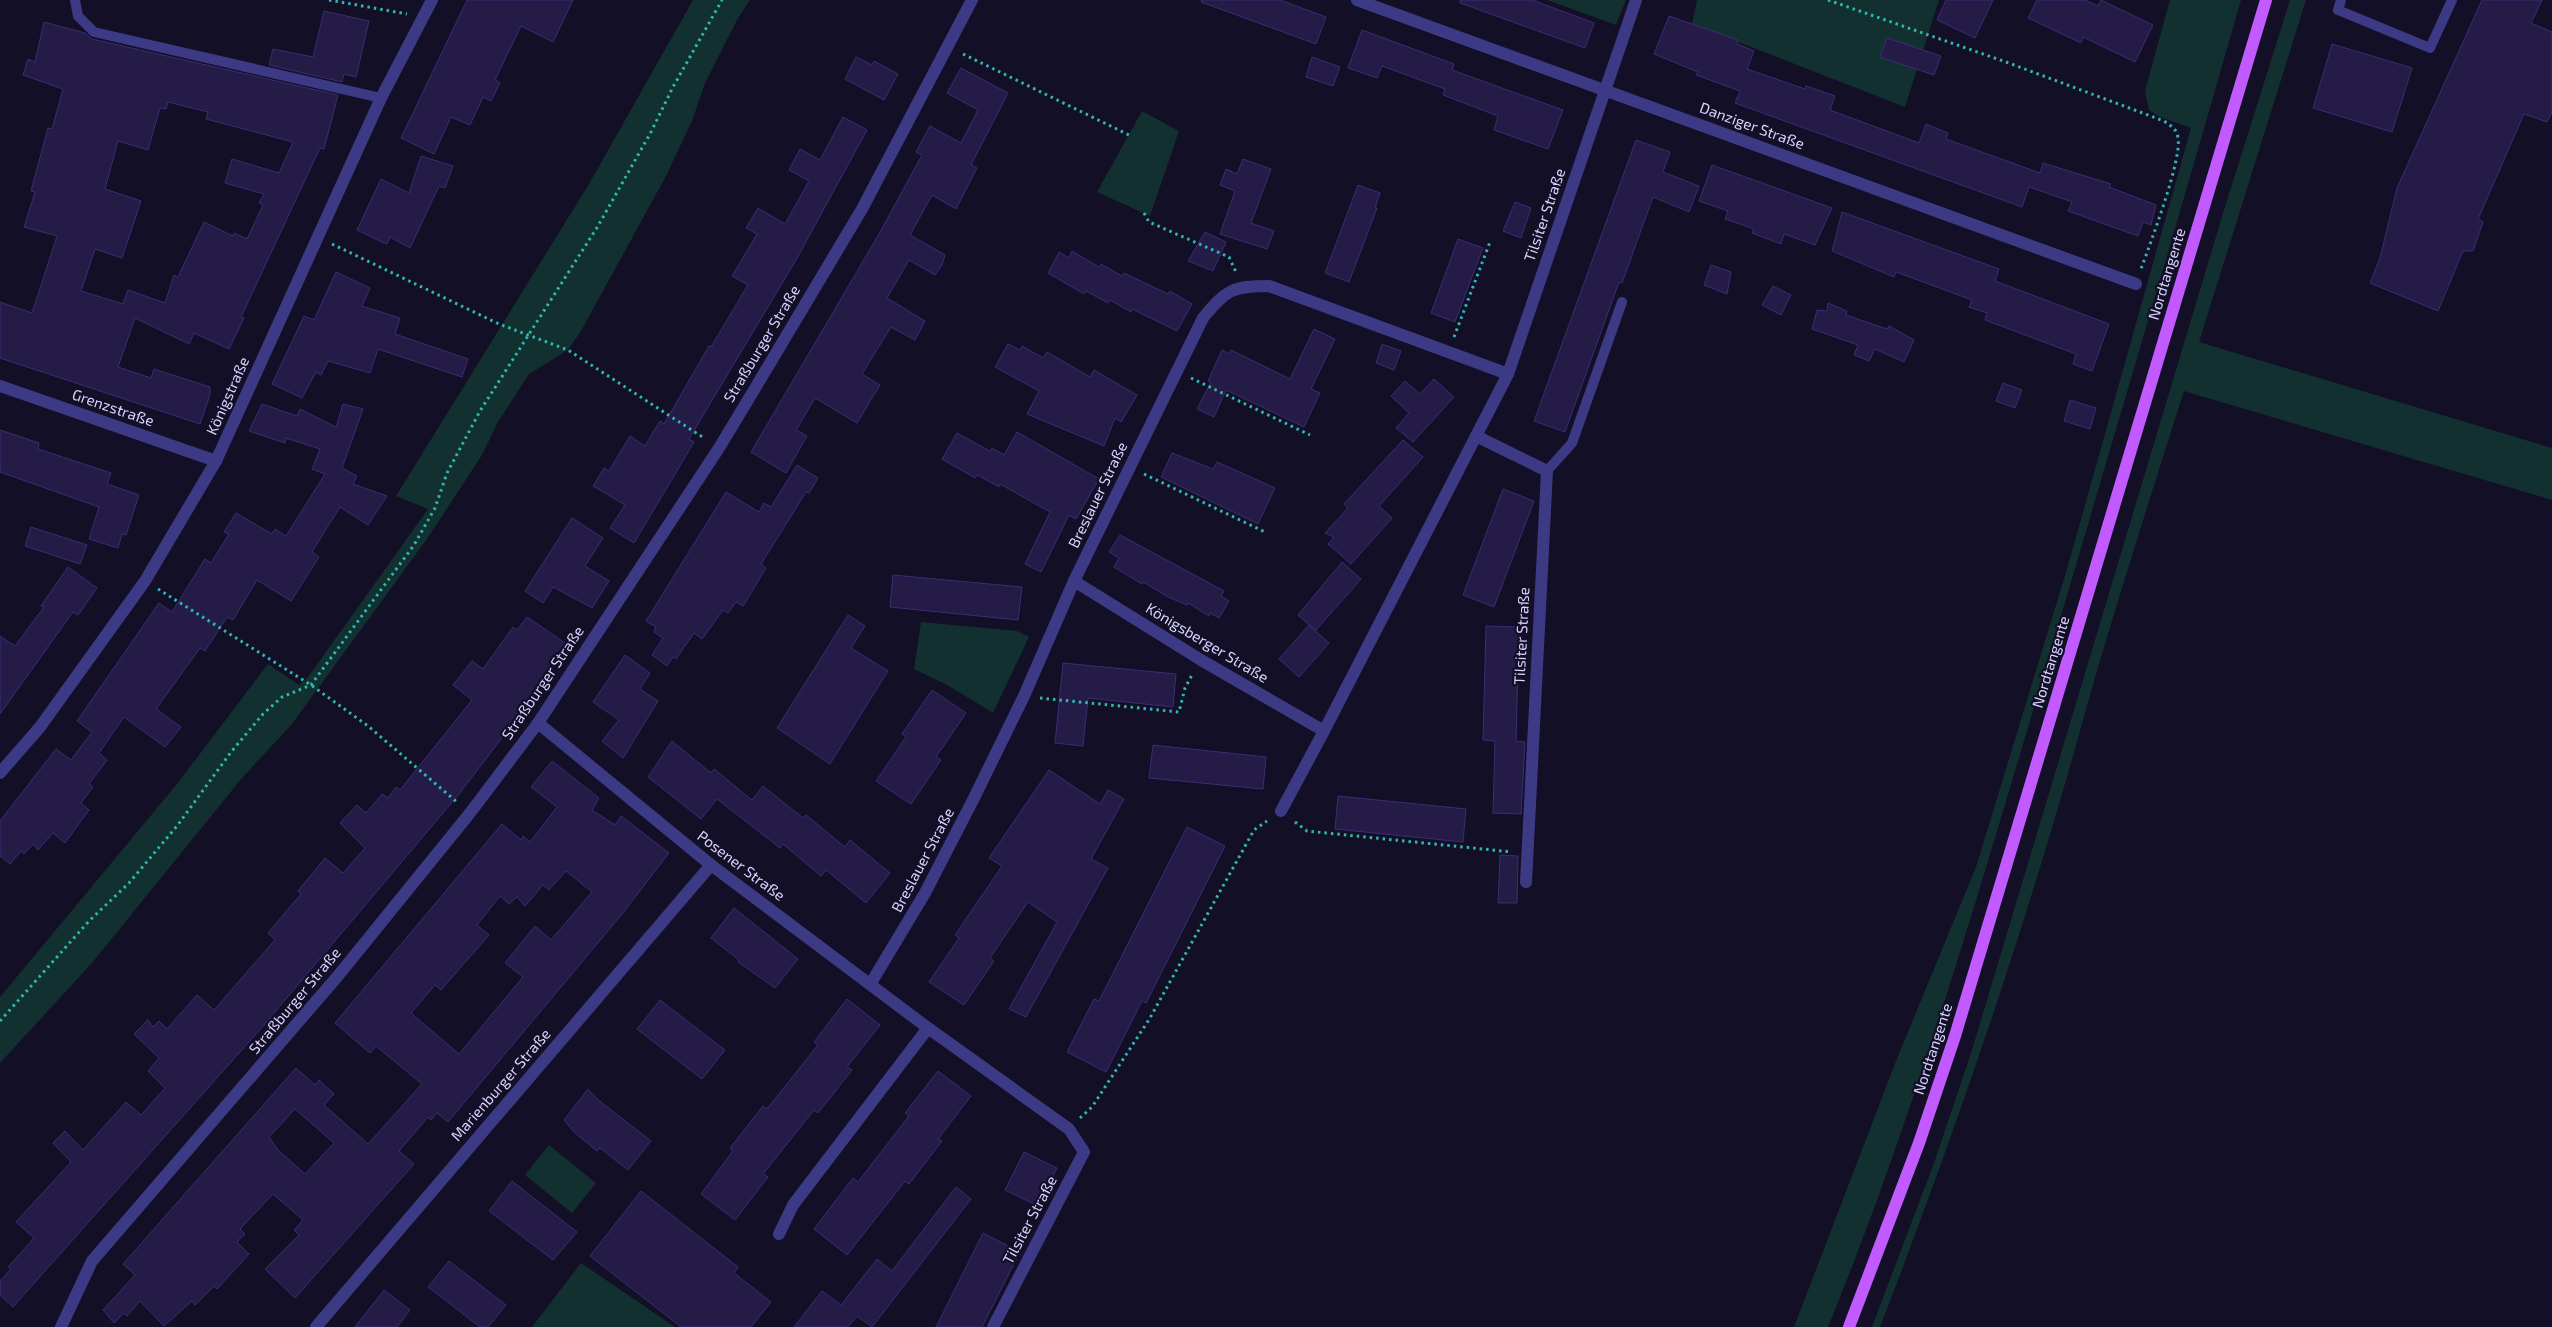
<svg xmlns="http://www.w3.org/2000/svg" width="2552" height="1327" font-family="'Exo 2',sans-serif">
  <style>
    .green { fill: #12302f }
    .building { fill: #241b47; stroke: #3b2d73; fill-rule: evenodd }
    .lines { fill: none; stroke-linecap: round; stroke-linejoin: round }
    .path { stroke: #2fb8b0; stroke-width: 3; stroke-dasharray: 2.5 4; stroke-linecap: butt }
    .lane { stroke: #3d3a85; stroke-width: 10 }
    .street { stroke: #3d3a85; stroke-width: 12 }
    .primary { stroke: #c25bff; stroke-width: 12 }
    .labels { text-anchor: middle; stroke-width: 4.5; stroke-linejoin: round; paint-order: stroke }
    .street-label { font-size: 15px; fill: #d9d4ff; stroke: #130f26 }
  </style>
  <rect width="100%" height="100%" fill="#130f26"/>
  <g class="green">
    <polygon points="693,0 750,0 737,20 705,83 692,121 665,178 581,331 568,350 529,374 498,422 482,455 427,539 292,724 242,778 92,963 0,1063 0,997 177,784 268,664 299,685 308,677 428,509 396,496 589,184"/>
    <polygon points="1547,0 1626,0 1616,25"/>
    <polygon points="1697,0 1939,0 1905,107 1692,24"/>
    <path d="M2170,0h71c-65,228 -133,456 -200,684 -65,217 -127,433 -213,643h-34l102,-266 80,-194 91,-298 124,-441 -31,-11 -11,-7 -4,-19z"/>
    <path d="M2290,0h16l-107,342 353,106v52l-368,-109c-30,94 -60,189 -88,283 -15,53 -29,105 -45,157 -50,168 -108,333 -171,496h-8l62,-164 38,-113 252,-840z"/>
    <polygon points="1142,111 1179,131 1150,216 1097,192"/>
    <polygon points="921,622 1017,631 1029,637 993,713 949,686 914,669"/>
    <polygon points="549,1145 596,1183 572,1213 525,1175"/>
    <polygon points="581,1263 675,1327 532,1327"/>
  </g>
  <g class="building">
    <polygon points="467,0 573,0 553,42 521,26 495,80 500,83 491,101 483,97 470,125 451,117 434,154 401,138"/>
    <polygon points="1202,0 1280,0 1326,17 1316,44 1201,2"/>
    <polygon points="1460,0 1532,0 1594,23 1585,48 1460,3"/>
    <polygon points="1946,0 1993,0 1975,38 1937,20"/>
    <polygon points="2037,0 2085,0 2098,6 2101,0 2153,25 2135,62 2083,37 2081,43 2028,18"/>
    <polygon points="2482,0 2542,0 2531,23 2552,32 2552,112 2547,122 2524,114 2478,219 2483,222 2473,251 2463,251 2438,311 2370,283 2380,258 2397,188"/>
    <polygon points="324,11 369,21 356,77 344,74 342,82 269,65 273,49 313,57"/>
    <polygon points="1669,16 1738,40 1737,44 1754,51 1747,69 1805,89 1806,86 1835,96 1830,110 1919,143 1926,124 1948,133 1946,139 2040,173 2043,163 2111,184 2109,187 2156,205 2151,225 2143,222 2138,236 2068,211 2072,202 2029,187 2022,207 1735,103 1740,91 1696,75 1698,72 1654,54"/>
    <path d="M44,22l41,11 7,6 246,56 -14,54 -4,-1 -79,169 3,1 -15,31 -35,-16 -5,11 -54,-26 -17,49 33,11 3,-9 56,18v8l-10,29 -200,-66v-56l32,11 25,-77 -33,-9 11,-35 -4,-1 17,-63 4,1 11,-40 -40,-14 5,-16 7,3zM168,102l40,10 -2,7 87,23 -14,31 -47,-14 -7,24 39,11 -5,9 4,2 -16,34 -13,-6 -1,3 -29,-14 -26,55 -4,-2 -9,28 -37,-13 -5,14 -42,-13 14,-42 27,9 19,-57 -36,-12 13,-48 30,9 12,-42 6,1z"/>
    <polygon points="1362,30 1454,64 1452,70 1563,110 1548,149 1494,130 1498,116 1443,95 1445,89 1382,66 1377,78 1348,68"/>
    <polygon points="1887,38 1941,56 1934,75 1880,57"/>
    <polygon points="2332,44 2412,68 2392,132 2313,108"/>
    <polygon points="856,57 872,65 874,61 898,74 884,100 845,79"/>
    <polygon points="1312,57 1340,67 1333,86 1306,77"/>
    <polygon points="961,68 1008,93 971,165 977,168 956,209 932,195 910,235 945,255 942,265 935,275 909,260 887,298 925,321 915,340 891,327 862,374 880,385 857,423 815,398 796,430 807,436 786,473 751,452 879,234 922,155 916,152 930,126 961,143 978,110 947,93"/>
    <polygon points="843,117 867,130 796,260 689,439 694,442 634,543 610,528 625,505 593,486 604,468 609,471 630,436 645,446 660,421 664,424 709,346 711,347 748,285 732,276 757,234 746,228 758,208 785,224 809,181 789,170 800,149 820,160"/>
    <polygon points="1636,140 1670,152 1663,172 1699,186 1689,212 1653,197 1622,283 1619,282 1565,432 1534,421"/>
    <polygon points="421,156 453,166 445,188 439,186 410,248 390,237 387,244 384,243 357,230 381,179 409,193"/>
    <polygon points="1243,159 1271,169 1251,223 1274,231 1267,249 1220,234 1235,191 1220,185 1226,169 1237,174"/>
    <polygon points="1712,165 1832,208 1815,245 1784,234 1781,244 1752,233 1754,229 1725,219 1728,211 1699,201"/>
    <polygon points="1358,185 1380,193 1375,208 1377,208 1349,282 1325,273"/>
    <polygon points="1515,202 1531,208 1521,238 1503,231"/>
    <polygon points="1842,212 1999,269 1995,281 2109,324 2092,371 2073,364 2076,354 1985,320 1987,313 1969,307 1972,300 1896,272 1894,277 1832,251"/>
    <polygon points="1205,232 1226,242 1213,271 1188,261"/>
    <polygon points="1458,239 1483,248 1455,322 1431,313"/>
    <polygon points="1072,251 1099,267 1101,264 1122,276 1124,273 1168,294 1170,291 1192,304 1177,331 1132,309 1131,312 1110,300 1108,303 1086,291 1084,294 1048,273 1059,252 1069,258"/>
    <polygon points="1711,265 1731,272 1727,294 1704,285"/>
    <polygon points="336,272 370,288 362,306 400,318 395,334 468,359 462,377 378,349 370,373 328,361 321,375 316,372 302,398 272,384 304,316 314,320"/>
    <polygon points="1773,286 1791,295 1781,315 1762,305"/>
    <polygon points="1828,303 1847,311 1846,315 1887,329 1889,326 1914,340 1904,362 1875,349 1869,361 1854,355 1858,345 1812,329 1817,310 1827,311"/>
    <polygon points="1314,329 1335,339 1311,389 1320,393 1304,427 1226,390 1214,417 1197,409 1211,382 1208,381 1222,350 1229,354 1231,350 1290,379"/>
    <polygon points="1008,344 1020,350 1022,346 1043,358 1047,352 1090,377 1094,370 1137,395 1121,422 1115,418 1104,446 1027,414 1039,391 995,367"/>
    <polygon points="1382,344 1401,351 1394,370 1376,363"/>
    <polygon points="1434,379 1454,397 1413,442 1396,428 1409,413 1391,396 1405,381 1420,394"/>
    <polygon points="2003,383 2022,390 2015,408 1996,401"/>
    <polygon points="2070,400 2096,408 2090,429 2064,421"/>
    <polygon points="262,404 297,416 300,409 336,427 343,404 363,409 342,468 357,476 353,484 387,496 368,525 340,507 312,552 319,557 291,601 257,580 233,620 227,617 205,651 200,648 156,709 181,727 165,747 124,717 99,753 107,760 89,784 93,787 81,803 89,810 78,825 65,843 53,833 38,850 33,844 24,854 21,851 10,864 0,856 0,821 56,749 71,760 92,732 77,721 159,603 172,612 205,559 211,563 229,534 224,532 236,513 272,534 275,529 286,536 325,474 312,469 320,449 286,438 285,443 249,431"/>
    <polygon points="0,430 39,443 38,449 111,473 107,484 139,495 126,535 122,534 118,548 89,539 99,507 0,472"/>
    <polygon points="1017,432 1099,479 1076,519 1069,515 1041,572 1025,564 1050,512 1000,484 999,487 977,475 975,478 942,459 957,433 990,451 992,448 1004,455"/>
    <polygon points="1403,440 1423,457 1379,506 1392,518 1351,564 1328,544 1334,537 1325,533 1348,508 1344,504"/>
    <polygon points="1172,453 1213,469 1217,462 1275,488 1258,524 1161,477"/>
    <polygon points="797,465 818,478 809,493 806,492 761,564 766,568 743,606 736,602 728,613 723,610 702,639 694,633 676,659 673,657 667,666 652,655 663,638 654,632 656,627 646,621 726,492 759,512 764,503 771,507"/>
    <polygon points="1503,489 1534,501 1494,607 1463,595"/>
    <polygon points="572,518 603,538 585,566 609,581 592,608 553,587 543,603 525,591"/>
    <polygon points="31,527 87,545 80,564 25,546"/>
    <polygon points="1120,535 1224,591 1221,596 1229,601 1219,618 1210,613 1209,616 1188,603 1187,605 1168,597 1143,582 1142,584 1114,567 1119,558 1109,552"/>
    <polygon points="1342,562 1361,579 1316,630 1309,625 1329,643 1299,677 1279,659 1309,625 1298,615"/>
    <polygon points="68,567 97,588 78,615 73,612 0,714 0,636 15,646 44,607 41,606"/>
    <polygon points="893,575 1022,587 1018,620 890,607"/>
    <polygon points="848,615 865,626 851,648 888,671 830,764 777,728"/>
    <polygon points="527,617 568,645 511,726 459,794 264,1025 13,1307 0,1295 0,1281 11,1269 8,1267 34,1238 16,1222 71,1162 53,1143 65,1131 83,1150 126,1102 141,1115 165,1088 148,1071 159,1058 134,1034 148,1020 153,1027 159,1021 167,1029 197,995 214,1010 275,940 268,933 301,894 298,891 325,858 343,873 365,848 340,823 357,805 366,813 382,794 388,798 396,787 400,790 472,700 453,685 472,661 483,669 513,627 517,630"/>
    <polygon points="1486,626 1519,627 1516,741 1525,742 1521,814 1493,813 1495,741 1483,740"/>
    <polygon points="625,655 650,673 640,689 658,701 623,758 602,741 619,720 593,702"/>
    <polygon points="1063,663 1176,674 1173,707 1088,698 1083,746 1055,743"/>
    <polygon points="932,690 966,713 936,757 941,760 911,804 876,781 906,737 902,734"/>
    <polygon points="672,741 711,773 714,769 752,800 763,786 803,818 806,815 845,847 850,840 890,873 866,903 826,870 821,876 783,844 780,848 717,799 701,819 648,777"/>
    <polygon points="1153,745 1266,757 1263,789 1149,778"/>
    <path d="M552,761l47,37 -7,12 23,15 6,-9 48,37 -47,61 -174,208 -11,-9 -6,7 -3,-3 -29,34 15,13 -119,134 -30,-29 34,-34 -5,-5 9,-10 -30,-26 -33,35 5,5 -8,8 12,12 -32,35 -3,-3 -19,19 -3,-4 -28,25 -24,-25 -13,15 -3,-3 -10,10 -11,-13 32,-35 -12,-11 173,-196 19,17 4,-5 15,14 -10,11 44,39 54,-60 -46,-38 -6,7 -35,-30 167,-199 19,16 2,-4 7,6 27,-35 -26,-20zM566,871l26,21 -41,48 -16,-14 -30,37 18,14 -64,77 -48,-41 24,-28 6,5 48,-55 -12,-10 23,-29 9,8 8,-7 8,9 18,-21 6,5zM295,1109l39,34 -29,31 -27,-24 -9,-13z"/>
    <polygon points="1049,770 1100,804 1108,790 1124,799 1091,859 1108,868 1026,1017 1009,1009 1057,922 1028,902 990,958 994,961 964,1005 929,982 959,938 955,935 1002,866 989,858"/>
    <polygon points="1338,796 1466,809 1463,842 1335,829"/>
    <polygon points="1187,827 1225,846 1146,1003 1142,1001 1106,1072 1067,1052 1094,999 1099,1001"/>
    <polygon points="1500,855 1518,856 1517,903 1498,903"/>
    <polygon points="734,908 798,959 775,988 738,962 739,960 711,938"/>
    <polygon points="847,999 880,1025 847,1067 852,1070 818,1113 814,1110 763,1174 768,1177 735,1220 701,1194 733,1151 730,1148 763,1106 767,1109 818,1045 814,1042"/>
    <polygon points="660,1000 725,1050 702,1079 637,1029"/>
    <polygon points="938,1071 971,1096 938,1139 942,1141 909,1184 905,1181 847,1255 814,1229 853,1178 858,1182 909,1116 905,1113"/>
    <polygon points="588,1089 597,1099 651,1141 628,1170 600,1148 597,1151 574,1132 564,1120"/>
    <polygon points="1024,1152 1057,1168 1038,1206 1005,1190"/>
    <polygon points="512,1181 577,1232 553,1260 489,1211"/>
    <polygon points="956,1187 971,1199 872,1327 857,1316 848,1327 794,1327 822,1291 841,1305 877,1259 892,1271"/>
    <polygon points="641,1191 738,1267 734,1273 771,1302 751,1327 681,1327 590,1256"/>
    <polygon points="983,1233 1020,1252 982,1327 936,1327"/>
    <polygon points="449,1261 506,1305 488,1327 480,1327 428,1287"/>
    <polygon points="384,1290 410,1310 397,1327 355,1327"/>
  </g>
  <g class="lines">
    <g class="path">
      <polyline points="329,0 407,14"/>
      <path d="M1828,0l178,62 158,59c7,5 13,8 14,17 4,22 -28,106 -37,131"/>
      <polyline points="963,54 1129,135"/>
      <polyline points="1144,213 1149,222 1229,257 1236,272"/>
      <polyline points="332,244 499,324 568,350 704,438"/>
      <polyline points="1454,337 1490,242"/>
      <polyline points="1191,378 1310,435"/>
      <polyline points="1144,474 1265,532"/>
      <polyline points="158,589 311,685 368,726 458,803"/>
      <polyline points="1040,698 1179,712 1185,688 1193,673"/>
      <polyline points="1295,822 1307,831 1512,852"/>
      <polyline points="0,1021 89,921 129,883 177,826 231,752 263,714 282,697 311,685 414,545 435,508 447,473 480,411 598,226 651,132 673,87 722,0"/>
      <polyline points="1080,1118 1092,1107 1150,1018 1254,830 1267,821"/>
    </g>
    <g class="lane">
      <polyline points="75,0 78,16 94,32 381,98"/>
      <polyline points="2341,0 2338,10 2430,48 2452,0"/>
      <polyline points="1547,471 1572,443 1622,302"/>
    </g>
    <g class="street">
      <polyline points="1357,0 2136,284"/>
      <polyline points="0,386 216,461"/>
      <polyline points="1476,436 1547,471 1526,882"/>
      <polyline points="1074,581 1201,660 1324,731"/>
      <polyline points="538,723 711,865 928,1028 1069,1129 1084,1152 993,1327"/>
      <polyline points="0,773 40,727 145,581 216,461 381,98 432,0"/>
      <polyline points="1281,811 1324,731 1508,374 1636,0"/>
      <path d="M871,983l54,-90 49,-95 50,-102 50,-115 129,-263c23,-28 29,-32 66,-32l239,88"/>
      <polyline points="779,1234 793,1205 928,1028"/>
      <polyline points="61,1327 92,1261 337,977 470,813 538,723 719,448 754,390 862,209 972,0"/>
      <polyline points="316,1327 711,865"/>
    </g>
    <polyline class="primary" points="1849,1327 1919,1143 1955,1036 2266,0"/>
  </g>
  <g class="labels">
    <g class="street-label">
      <text transform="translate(1752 126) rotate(20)" y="5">Danziger Straße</text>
      <text transform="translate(1545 215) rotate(-71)" y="5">Tilsiter Straße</text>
      <text transform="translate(2167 274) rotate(-73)" y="5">Nordtangente</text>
      <text transform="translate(762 344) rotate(-59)" y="5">Straßburger Straße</text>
      <text transform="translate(228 396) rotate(-66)" y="5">Königstraße</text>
      <text transform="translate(113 408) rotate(19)" y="5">Grenzstraße</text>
      <text transform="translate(1098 495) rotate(-64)" y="5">Breslauer Straße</text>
      <text transform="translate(1522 636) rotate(-87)" y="5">Tilsiter Straße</text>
      <text transform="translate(1207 643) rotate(31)" y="5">Königsberger Straße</text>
      <text transform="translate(2051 662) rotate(-73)" y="5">Nordtangente</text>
      <text transform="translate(543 683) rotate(-56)" y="5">Straßburger Straße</text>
      <text transform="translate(923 860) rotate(-62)" y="5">Breslauer Straße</text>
      <text transform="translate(741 866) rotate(37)" y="5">Posener Straße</text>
      <text transform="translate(295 1001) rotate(-50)" y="5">Straßburger Straße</text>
      <text transform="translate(1933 1049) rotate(-72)" y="5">Nordtangente</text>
      <text transform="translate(501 1085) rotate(-49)" y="5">Marienburger Straße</text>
      <text transform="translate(1030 1220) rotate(-62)" y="5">Tilsiter Straße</text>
    </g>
  </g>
</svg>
